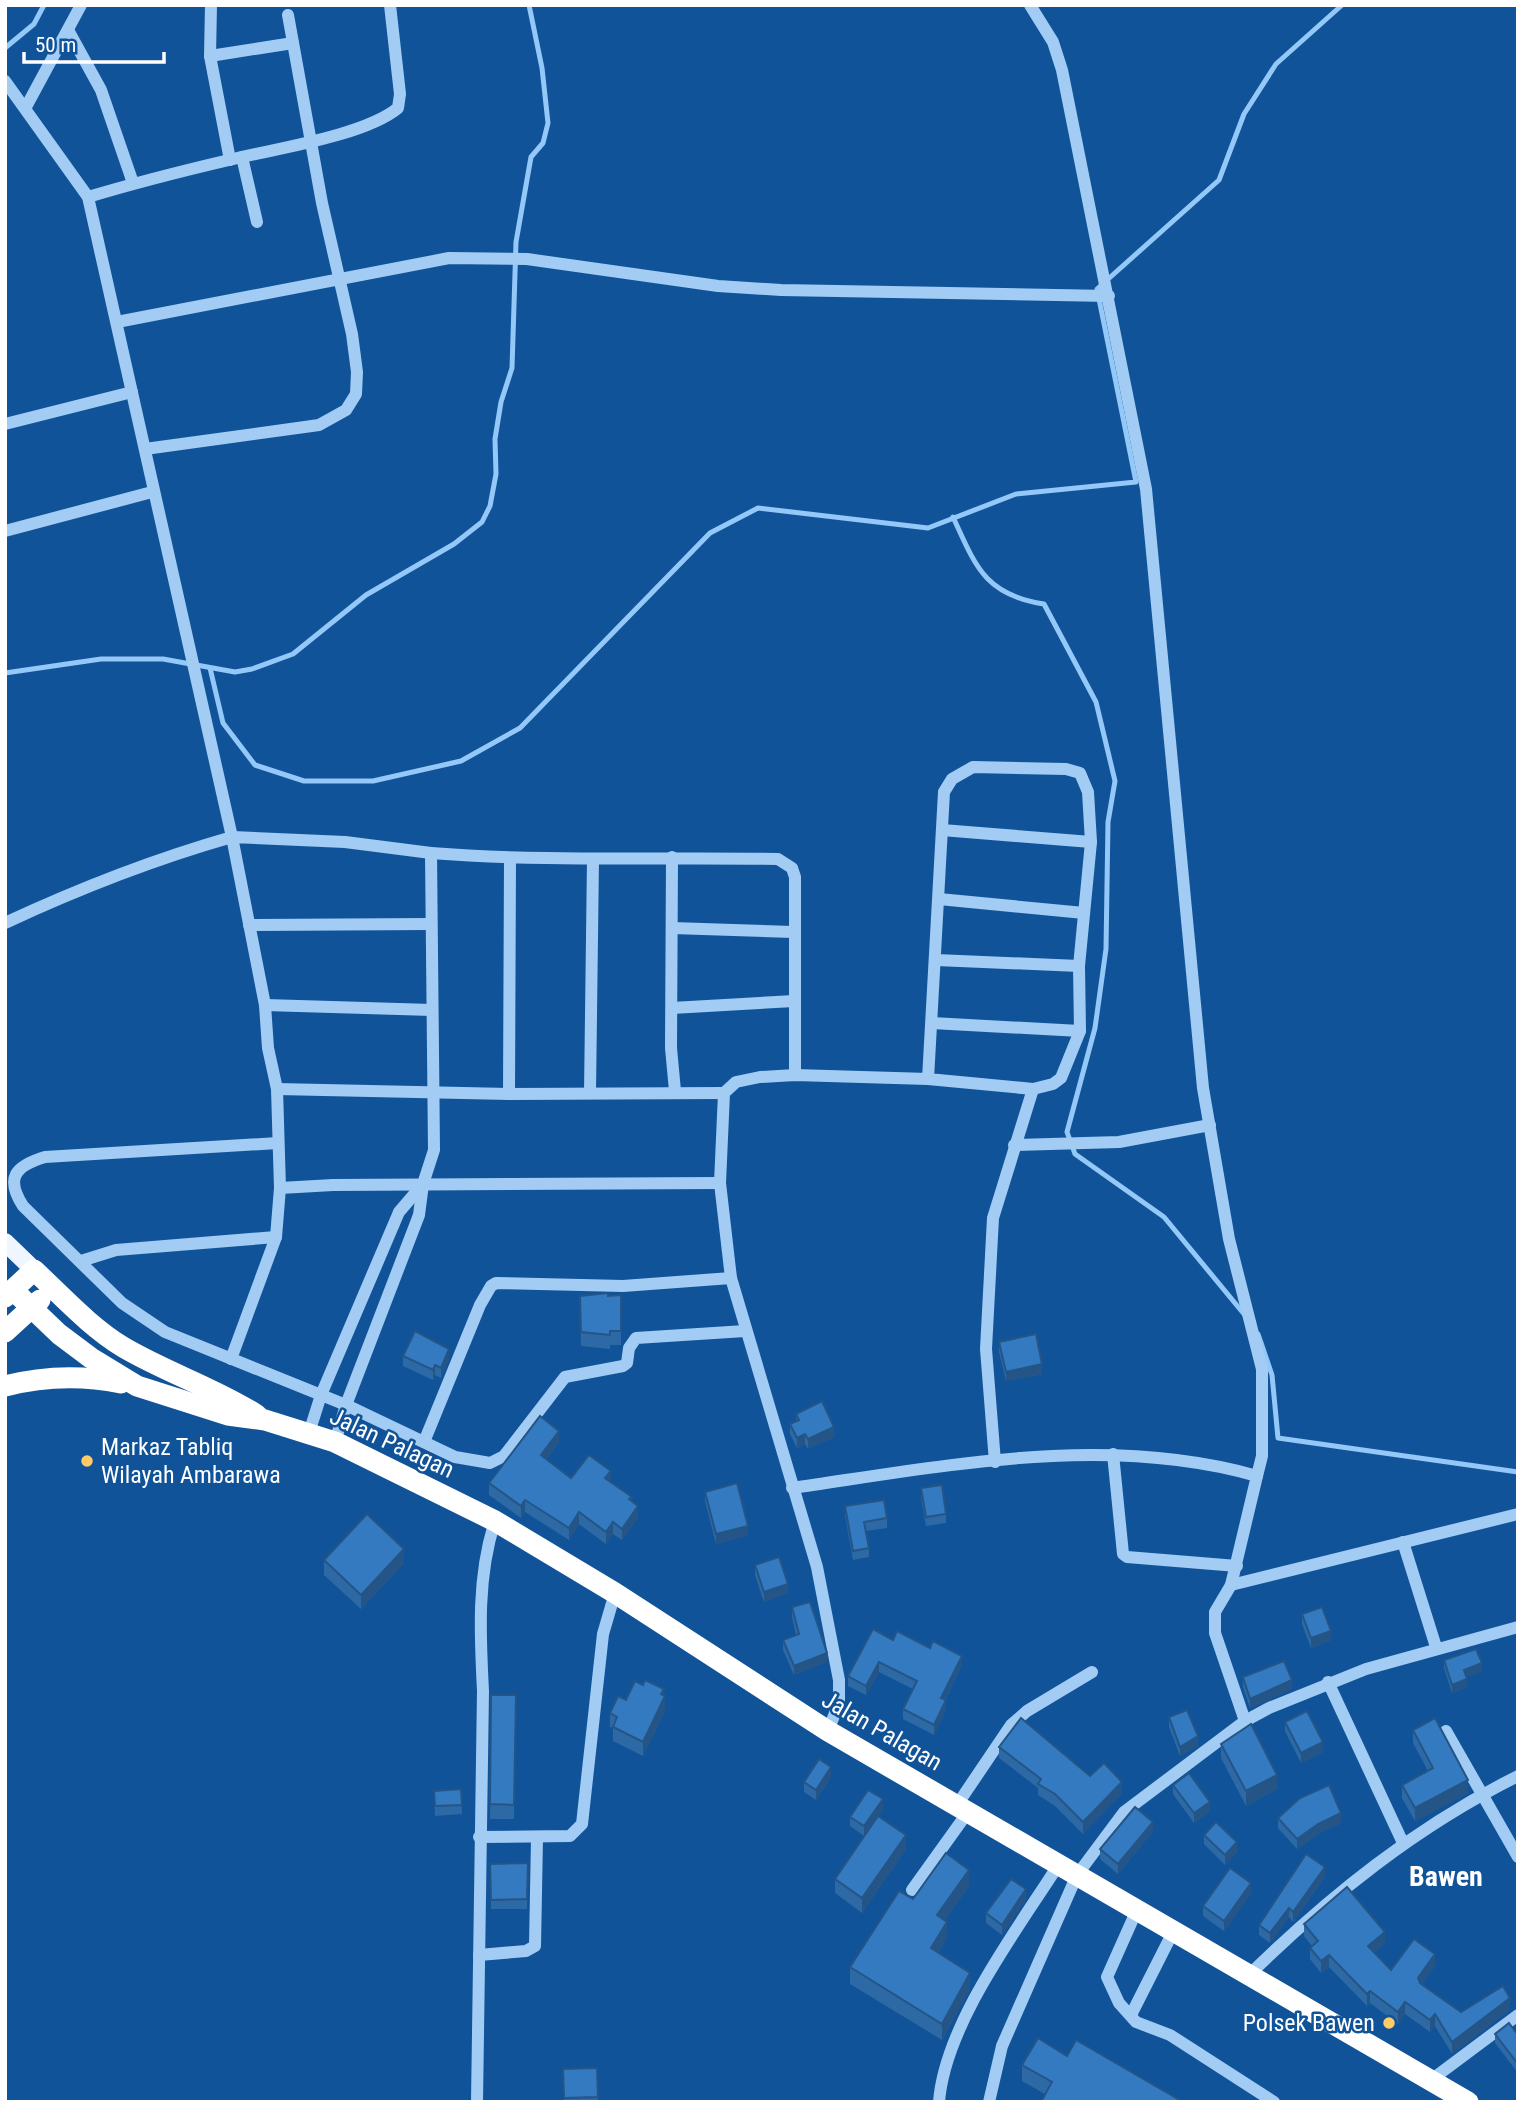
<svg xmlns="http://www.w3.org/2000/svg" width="1523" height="2107" font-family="'Roboto Condensed',sans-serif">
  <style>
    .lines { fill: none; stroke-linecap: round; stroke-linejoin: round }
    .stream { stroke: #94c8f8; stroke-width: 5 }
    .minor { stroke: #a2ccf4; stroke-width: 12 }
    .major { stroke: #f0f6ff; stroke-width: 18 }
    .highway { stroke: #fff; stroke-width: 21 }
    .wall { fill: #2d69a5 }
    .shaded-wall { fill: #245586 }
    .building { fill: #347ac0; stroke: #245586; stroke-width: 2 }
    .poi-dot { fill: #ffcb66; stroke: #115399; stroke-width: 2.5 }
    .labels { text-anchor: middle; stroke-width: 5; stroke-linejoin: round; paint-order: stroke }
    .street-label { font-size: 24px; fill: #fff; stroke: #115399 }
    .poi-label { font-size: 24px; fill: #fff; stroke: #115399; text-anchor: start }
    .quarter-label { font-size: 28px; font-weight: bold; fill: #fff; stroke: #115399 }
  </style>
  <rect width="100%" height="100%" fill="#115399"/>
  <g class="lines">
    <g class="stream">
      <polyline points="5,48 34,24 44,5"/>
      <path d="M953,517c23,50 32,78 91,87l52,98 19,79 -7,41 -2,127 -11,79 -28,104 8,22 89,63 80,97"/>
      <polyline points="210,668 223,723 255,765 304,781 373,781 461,761 520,728 710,533 758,508 928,528 1016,494 1136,482 1097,289 1219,180 1244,114 1276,64 1342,5"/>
      <polyline points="5,673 101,659 163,659 235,672 252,669 293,654 366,595 454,544 482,522 490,506 496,474 495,439 501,402 512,368 516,242 531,157 543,143 548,123 542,68 529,5"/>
      <polyline points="1258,1334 1272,1375 1278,1438 1518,1472"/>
    </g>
    <g class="minor">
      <polyline points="211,5 210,56 230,160"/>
      <polyline points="1030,5 1053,42 1062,70 1146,489 1203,1088 1229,1239 1262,1369 1262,1456 1257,1476"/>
      <polyline points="68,30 101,90 133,183"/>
      <polyline points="210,56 293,43"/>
      <path d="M5,81l83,116 144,640c-77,22 -154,52 -227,86"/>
      <polyline points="26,107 81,5"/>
      <polyline points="242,157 257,222"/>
      <path d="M88,197c47,-14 94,-26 141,-37 44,-11 135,-24 169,-52l2,-14 -10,-89"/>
      <polyline points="117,322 449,258 527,259 718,286 781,290 1109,296"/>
      <polyline points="5,424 132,392"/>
      <polyline points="145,449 319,425 346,410 356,394 357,372 352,334 322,203 288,15"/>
      <polyline points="5,531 152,492"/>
      <polyline points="942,830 1091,842"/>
      <polyline points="672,857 671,1048 675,1091"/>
      <polyline points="939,899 1084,913"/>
      <polyline points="249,925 430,924"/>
      <polyline points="672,928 793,932"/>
      <polyline points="936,960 1079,966"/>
      <polyline points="265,1005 432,1010"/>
      <polyline points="672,1008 794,1001"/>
      <polyline points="932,1023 1080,1031"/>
      <polyline points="277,1089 509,1094 724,1093"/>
      <polyline points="590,1093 593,859"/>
      <polyline points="509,1094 510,859"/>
      <path d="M278,1143l-233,14c-30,9 -40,21 -22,49l99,97 43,29 181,73 109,52 35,6 14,-7 61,-79 58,-11 4,-3 2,-15 7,-10 109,-7"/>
      <polyline points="1014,1145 1119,1142 1210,1125"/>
      <polyline points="280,1188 333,1185 720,1183"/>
      <polyline points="81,1261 116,1250 276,1237"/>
      <polyline points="231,1359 276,1237 280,1188 277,1089 268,1048 265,1005 232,837 345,842 431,853"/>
      <polyline points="309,1433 321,1395 399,1212 423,1184"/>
      <path d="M335,1442l11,-37 73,-190 4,-31 11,-34 -3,-297c116,9 232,4 347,6l14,9 3,9v198"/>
      <polyline points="424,1442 480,1305 491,1286 496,1283 623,1286 731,1278"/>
      <polyline points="1113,1454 1123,1554 1127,1557 1237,1566"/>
      <polyline points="995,1462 986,1349 993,1218 1033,1089"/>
      <path d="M792,1488c153,-22 314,-55 465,-12l-26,109 -16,27v21l30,88"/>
      <polyline points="1403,1542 1436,1647"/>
      <polyline points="1231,1585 1518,1514"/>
      <polyline points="1328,1682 1403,1843"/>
      <polyline points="828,1731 839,1703 839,1680 817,1567 731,1278 720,1183 724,1093 736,1082 760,1077 795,1075 928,1079 1033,1089 1053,1084 1061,1078 1080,1031 1079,966 1091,842 1088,792 1080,773 1066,769 973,767 952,779 944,792 928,1079"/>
      <polyline points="1446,1731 1518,1857"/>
      <polyline points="957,1805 1011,1725 1027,1711 1092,1672"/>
      <polyline points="479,1837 570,1836 582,1824 603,1634 615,1593"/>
      <polyline points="912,1890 968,1812"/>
      <polyline points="1136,1912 1107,1977 1119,2003 1136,2022 1170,2035 1274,2102"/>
      <polyline points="479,1955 526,1951 535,1946 537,1838"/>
      <path d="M1250,1974c81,-79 166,-147 268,-198"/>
      <polyline points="1131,2015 1173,1932"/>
      <polyline points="1431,2080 1518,2015"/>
      <path d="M477,2102l6,-411c-3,-57 -6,-115 12,-170"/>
      <path d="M939,2102c6,-78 78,-172 120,-238"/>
      <polyline points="989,2102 1002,2046 1077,1875 1124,1812 1245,1721 1269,1708 1366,1669 1518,1627"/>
    </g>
    <polyline class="major" points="5,1242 34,1270"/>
    <g class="highway">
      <polyline points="13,1290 59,1334 91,1358 137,1386 228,1415 265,1420 335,1442 495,1521 615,1593 828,1731 1468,2102"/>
      <path d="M5,1297l29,-27c28,26 56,57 89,77 44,26 92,41 134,68"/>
      <polyline points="5,1332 40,1300"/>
      <path d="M5,1386c39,-10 77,-11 116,-3"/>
    </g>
  </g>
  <g class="wall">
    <polygon points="621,1295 621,1345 610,1345 610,1349 581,1346 580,1296"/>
    <polygon points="999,1342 1042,1374 1006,1381 999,1352"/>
    <polygon points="403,1356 449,1359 441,1378 435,1375 433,1380 403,1366"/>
    <polygon points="796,1414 834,1437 808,1449 805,1444 797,1448 790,1434 790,1424 796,1421"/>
    <polygon points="559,1442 546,1460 571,1478 611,1482 632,1501 638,1518 622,1540 613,1534 606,1544 579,1524 569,1540 525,1512 521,1518 489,1495 489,1483"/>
    <polygon points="921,1488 946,1514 946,1523 926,1526 921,1498"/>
    <polygon points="705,1492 748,1535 716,1544 705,1501"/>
    <polygon points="845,1506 887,1518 887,1528 866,1531 869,1548 869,1557 853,1560 845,1516"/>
    <polygon points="324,1560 404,1563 361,1609 324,1575"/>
    <polygon points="755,1565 788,1593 764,1602 755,1575"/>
    <polygon points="792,1607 827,1662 794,1675 783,1650 783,1640 796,1635 792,1617"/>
    <polygon points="1302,1614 1331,1640 1311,1648 1302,1624"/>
    <polygon points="893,1640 962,1665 945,1700 946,1710 934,1735 903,1719 903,1709 913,1689 879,1672 866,1695 848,1686 848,1676"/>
    <polygon points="1444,1660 1482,1671 1466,1677 1467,1687 1452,1693 1444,1668"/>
    <polygon points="1243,1677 1292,1689 1250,1708 1243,1687"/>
    <polygon points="491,1695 516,1695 514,1819 490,1819"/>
    <polygon points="664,1695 665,1711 643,1756 613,1741 613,1728 610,1727 610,1713 626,1700"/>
    <polygon points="1169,1717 1198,1746 1180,1756 1169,1727"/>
    <polygon points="1285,1722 1323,1752 1301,1763 1285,1731"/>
    <polygon points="1413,1730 1468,1793 1415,1821 1402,1798 1402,1785 1428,1771 1413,1743"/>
    <polygon points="1221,1744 1277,1789 1246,1806 1221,1758"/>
    <polygon points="999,1747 1090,1776 1122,1793 1083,1834 1055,1806 1038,1795 1038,1788 999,1758"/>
    <polygon points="831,1777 816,1800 804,1792 804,1782"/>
    <polygon points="1173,1785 1210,1811 1194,1823 1173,1794"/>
    <polygon points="461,1789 462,1814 435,1816 434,1791"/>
    <polygon points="883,1809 878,1816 906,1849 862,1913 835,1893 835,1879 864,1836 850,1826 850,1817"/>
    <polygon points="1278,1818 1341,1823 1318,1834 1297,1849 1278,1828"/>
    <polygon points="1153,1831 1118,1874 1100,1859 1100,1849"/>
    <polygon points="1204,1835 1237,1852 1225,1865 1204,1844"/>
    <polygon points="528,1863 527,1909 491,1909 490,1864"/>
    <polygon points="1325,1877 1293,1922 1289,1917 1270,1943 1259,1935 1259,1925"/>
    <polygon points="969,1886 945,1920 947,1938 938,1953 970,1989 942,2040 850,1984 850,1967 913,1899"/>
    <polygon points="1251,1893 1224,1931 1203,1916 1203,1906"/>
    <polygon points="1026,1899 1002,1935 986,1923 986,1913"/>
    <polygon points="1304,1924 1385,1944 1374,1953 1391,1970 1435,1966 1422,1984 1461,2012 1510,2010 1452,2054 1435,2026 1430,2032 1405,2014 1398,2024 1370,2003 1367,2006 1329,1967 1321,1973 1310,1959 1310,1948 1312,1946 1304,1936"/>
    <polygon points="1495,2034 1518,2035 1518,2073 1495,2043"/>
    <polygon points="1067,2056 1045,2094 1022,2081 1022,2065"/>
    <polygon points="597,2068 598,2102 564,2102 563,2069"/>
  </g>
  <g class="shaded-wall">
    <polygon points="449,1349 449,1359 441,1378 441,1368"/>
    <polygon points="1042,1364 1042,1374 1006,1381 1006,1372"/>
    <polygon points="435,1365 435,1375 433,1380 433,1370"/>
    <polygon points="834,1427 834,1437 808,1449 808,1439"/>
    <polygon points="559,1431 559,1442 541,1467 541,1455"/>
    <polygon points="805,1434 805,1444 797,1448 797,1438"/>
    <polygon points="611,1471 611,1483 605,1478"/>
    <polygon points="525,1500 525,1512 521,1518 521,1506"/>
    <polygon points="638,1506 638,1518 622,1540 622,1529"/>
    <polygon points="579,1512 579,1524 569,1540 569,1528"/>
    <polygon points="613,1522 613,1534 606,1544 606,1532"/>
    <polygon points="748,1526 748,1535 716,1544 716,1534"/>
    <polygon points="404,1549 404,1563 361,1609 361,1595"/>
    <polygon points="788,1584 788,1593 764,1602 764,1592"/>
    <polygon points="1331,1631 1331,1640 1311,1648 1311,1638"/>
    <polygon points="827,1653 827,1662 794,1675 794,1666"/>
    <polygon points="962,1656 962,1665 941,1707 941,1698"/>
    <polygon points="879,1662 879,1672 866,1695 866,1686"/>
    <polygon points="1482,1663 1482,1671 1464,1678 1464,1670"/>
    <polygon points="1467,1679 1467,1687 1452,1693 1452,1685"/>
    <polygon points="1292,1680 1292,1689 1250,1708 1250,1699"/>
    <polygon points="664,1689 664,1699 665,1696 665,1711 643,1756 643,1742"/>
    <polygon points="946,1700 946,1710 934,1735 934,1725"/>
    <polygon points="1198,1736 1198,1746 1180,1756 1180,1747"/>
    <polygon points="1323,1742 1323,1752 1301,1763 1301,1753"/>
    <polygon points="831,1767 831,1777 816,1800 816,1790"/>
    <polygon points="1277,1775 1277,1789 1246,1806 1246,1791"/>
    <polygon points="1468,1780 1468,1793 1415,1821 1415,1808"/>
    <polygon points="1122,1782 1122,1793 1083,1834 1083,1822"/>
    <polygon points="883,1799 883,1809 864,1836 864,1826"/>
    <polygon points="1210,1802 1210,1811 1194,1823 1194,1813"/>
    <polygon points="1341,1813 1341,1823 1318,1834 1297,1849 1297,1839 1318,1824"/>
    <polygon points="1153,1822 1153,1831 1118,1874 1118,1864"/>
    <polygon points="906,1835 906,1849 862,1913 862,1898"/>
    <polygon points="1237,1842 1237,1852 1225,1865 1225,1855"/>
    <polygon points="1325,1867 1325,1877 1293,1922 1293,1912"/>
    <polygon points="969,1870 969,1886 937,1932 937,1915"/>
    <polygon points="1251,1883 1251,1893 1224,1931 1224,1921"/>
    <polygon points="1026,1889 1026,1899 1002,1935 1002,1925"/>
    <polygon points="1289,1908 1289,1917 1270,1943 1270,1933"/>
    <polygon points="947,1922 947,1938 931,1964 931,1948"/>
    <polygon points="1385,1932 1385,1944 1368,1958 1368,1946"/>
    <polygon points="1435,1954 1435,1966 1418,1990 1418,1978"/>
    <polygon points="1329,1955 1329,1967 1321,1973 1321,1961"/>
    <polygon points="970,1973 970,1989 942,2040 942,2024"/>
    <polygon points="1370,1991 1370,2003 1367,2006 1367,1994"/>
    <polygon points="1510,1998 1510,2010 1452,2054 1452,2042"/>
    <polygon points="1405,2002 1405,2014 1398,2024 1398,2012"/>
    <polygon points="1435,2014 1435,2026 1430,2032 1430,2020"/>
  </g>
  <g class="building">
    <polygon points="608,1293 608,1296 621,1295 621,1331 610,1331 610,1335 581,1332 580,1296"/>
    <polygon points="415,1331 449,1349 441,1368 435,1365 433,1370 403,1356"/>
    <polygon points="1036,1334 1042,1364 1006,1372 999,1342"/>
    <polygon points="822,1401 834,1427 808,1439 805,1434 797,1438 790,1424 799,1420 796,1414"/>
    <polygon points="540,1416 559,1431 541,1455 571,1478 589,1455 611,1471 605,1478 632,1497 629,1499 638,1506 622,1529 613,1522 606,1532 579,1512 569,1528 525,1500 521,1506 489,1483"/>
    <polygon points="737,1483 748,1526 716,1534 705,1492"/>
    <polygon points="942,1485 946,1514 926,1517 921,1488"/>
    <polygon points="884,1500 887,1518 864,1522 869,1548 853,1551 845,1506"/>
    <polygon points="367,1514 404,1549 361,1595 324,1560"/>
    <polygon points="779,1557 788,1584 764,1592 755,1565"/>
    <polygon points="810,1602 827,1653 794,1666 783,1640 799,1634 792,1607"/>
    <polygon points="1322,1607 1331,1631 1311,1638 1302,1614"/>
    <polygon points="873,1629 893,1640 897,1631 930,1648 933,1641 962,1656 941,1698 946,1700 934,1725 903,1709 917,1681 879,1662 866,1686 848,1676"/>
    <polygon points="1476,1649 1482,1663 1464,1670 1467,1679 1452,1685 1444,1660"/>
    <polygon points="1284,1661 1292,1680 1250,1699 1243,1677"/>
    <polygon points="645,1680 664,1689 661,1694 665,1696 643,1742 613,1727 617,1717 610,1713 618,1696 626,1700 635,1681 643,1685"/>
    <polygon points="491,1695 516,1695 514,1805 490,1804"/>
    <polygon points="1187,1710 1198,1736 1180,1747 1169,1717"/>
    <polygon points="1307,1711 1323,1742 1301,1753 1285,1722"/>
    <polygon points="1021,1718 1090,1776 1104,1763 1122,1782 1083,1822 1055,1794 1038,1784 1041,1779 999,1747"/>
    <polygon points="1435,1718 1468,1780 1415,1808 1402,1785 1433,1768 1413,1730"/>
    <polygon points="1251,1724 1277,1775 1246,1791 1221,1744"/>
    <polygon points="819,1759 831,1767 816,1790 804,1782"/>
    <polygon points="1189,1773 1210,1802 1194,1813 1173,1785"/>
    <polygon points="1329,1785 1341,1813 1318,1824 1297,1839 1278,1818 1300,1798"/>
    <polygon points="461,1789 462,1805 435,1806 434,1791"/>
    <polygon points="868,1790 883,1799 864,1826 850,1817"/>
    <polygon points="1135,1807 1153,1822 1118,1864 1100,1849"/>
    <polygon points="878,1816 906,1835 862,1898 835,1879"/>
    <polygon points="1216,1822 1237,1842 1225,1855 1204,1835"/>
    <polygon points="946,1853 969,1870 937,1915 947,1922 931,1948 970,1973 942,2024 850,1967 899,1891 913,1899"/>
    <polygon points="1306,1854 1325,1867 1293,1912 1289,1908 1270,1933 1259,1925"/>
    <polygon points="528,1863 527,1899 491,1900 490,1864"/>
    <polygon points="1230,1868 1251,1883 1224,1921 1203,1906"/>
    <polygon points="1011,1879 1026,1889 1002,1925 986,1913"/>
    <polygon points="1347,1887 1385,1932 1368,1946 1391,1970 1414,1939 1435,1954 1418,1978 1420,1983 1461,2012 1503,1986 1510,1998 1452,2042 1435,2014 1430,2020 1405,2002 1398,2012 1370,1991 1367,1994 1329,1955 1321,1961 1310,1948 1318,1941 1304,1924"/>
    <polygon points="1509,2023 1518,2035 1518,2064 1495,2034"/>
    <polygon points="1038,2038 1067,2056 1076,2040 1183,2102 1041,2102 1052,2082 1022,2065"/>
    <polygon points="597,2068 598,2097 564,2098 563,2069"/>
  </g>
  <g class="poi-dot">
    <circle cx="87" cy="1461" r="7"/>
    <circle cx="1389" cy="2023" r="7"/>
  </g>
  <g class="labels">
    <g class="street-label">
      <text transform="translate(392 1443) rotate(25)" y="8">Jalan Palagan</text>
      <text transform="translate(882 1731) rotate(30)" y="8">Jalan Palagan</text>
    </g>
    <g class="poi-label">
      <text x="101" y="1455">Markaz Tabliq<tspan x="101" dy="28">Wilayah Ambarawa</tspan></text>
      <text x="1375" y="2031" text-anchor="end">Polsek Bawen</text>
    </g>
    <g class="quarter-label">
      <text x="1446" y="1886">Bawen</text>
    </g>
  </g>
  <rect width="1523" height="2107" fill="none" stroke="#ffffff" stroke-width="14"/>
  <path d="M24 52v10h140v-10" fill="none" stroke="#ffffff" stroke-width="3.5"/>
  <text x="35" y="52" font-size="21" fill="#ffffff" stroke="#115399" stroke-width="5" paint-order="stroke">50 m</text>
</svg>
